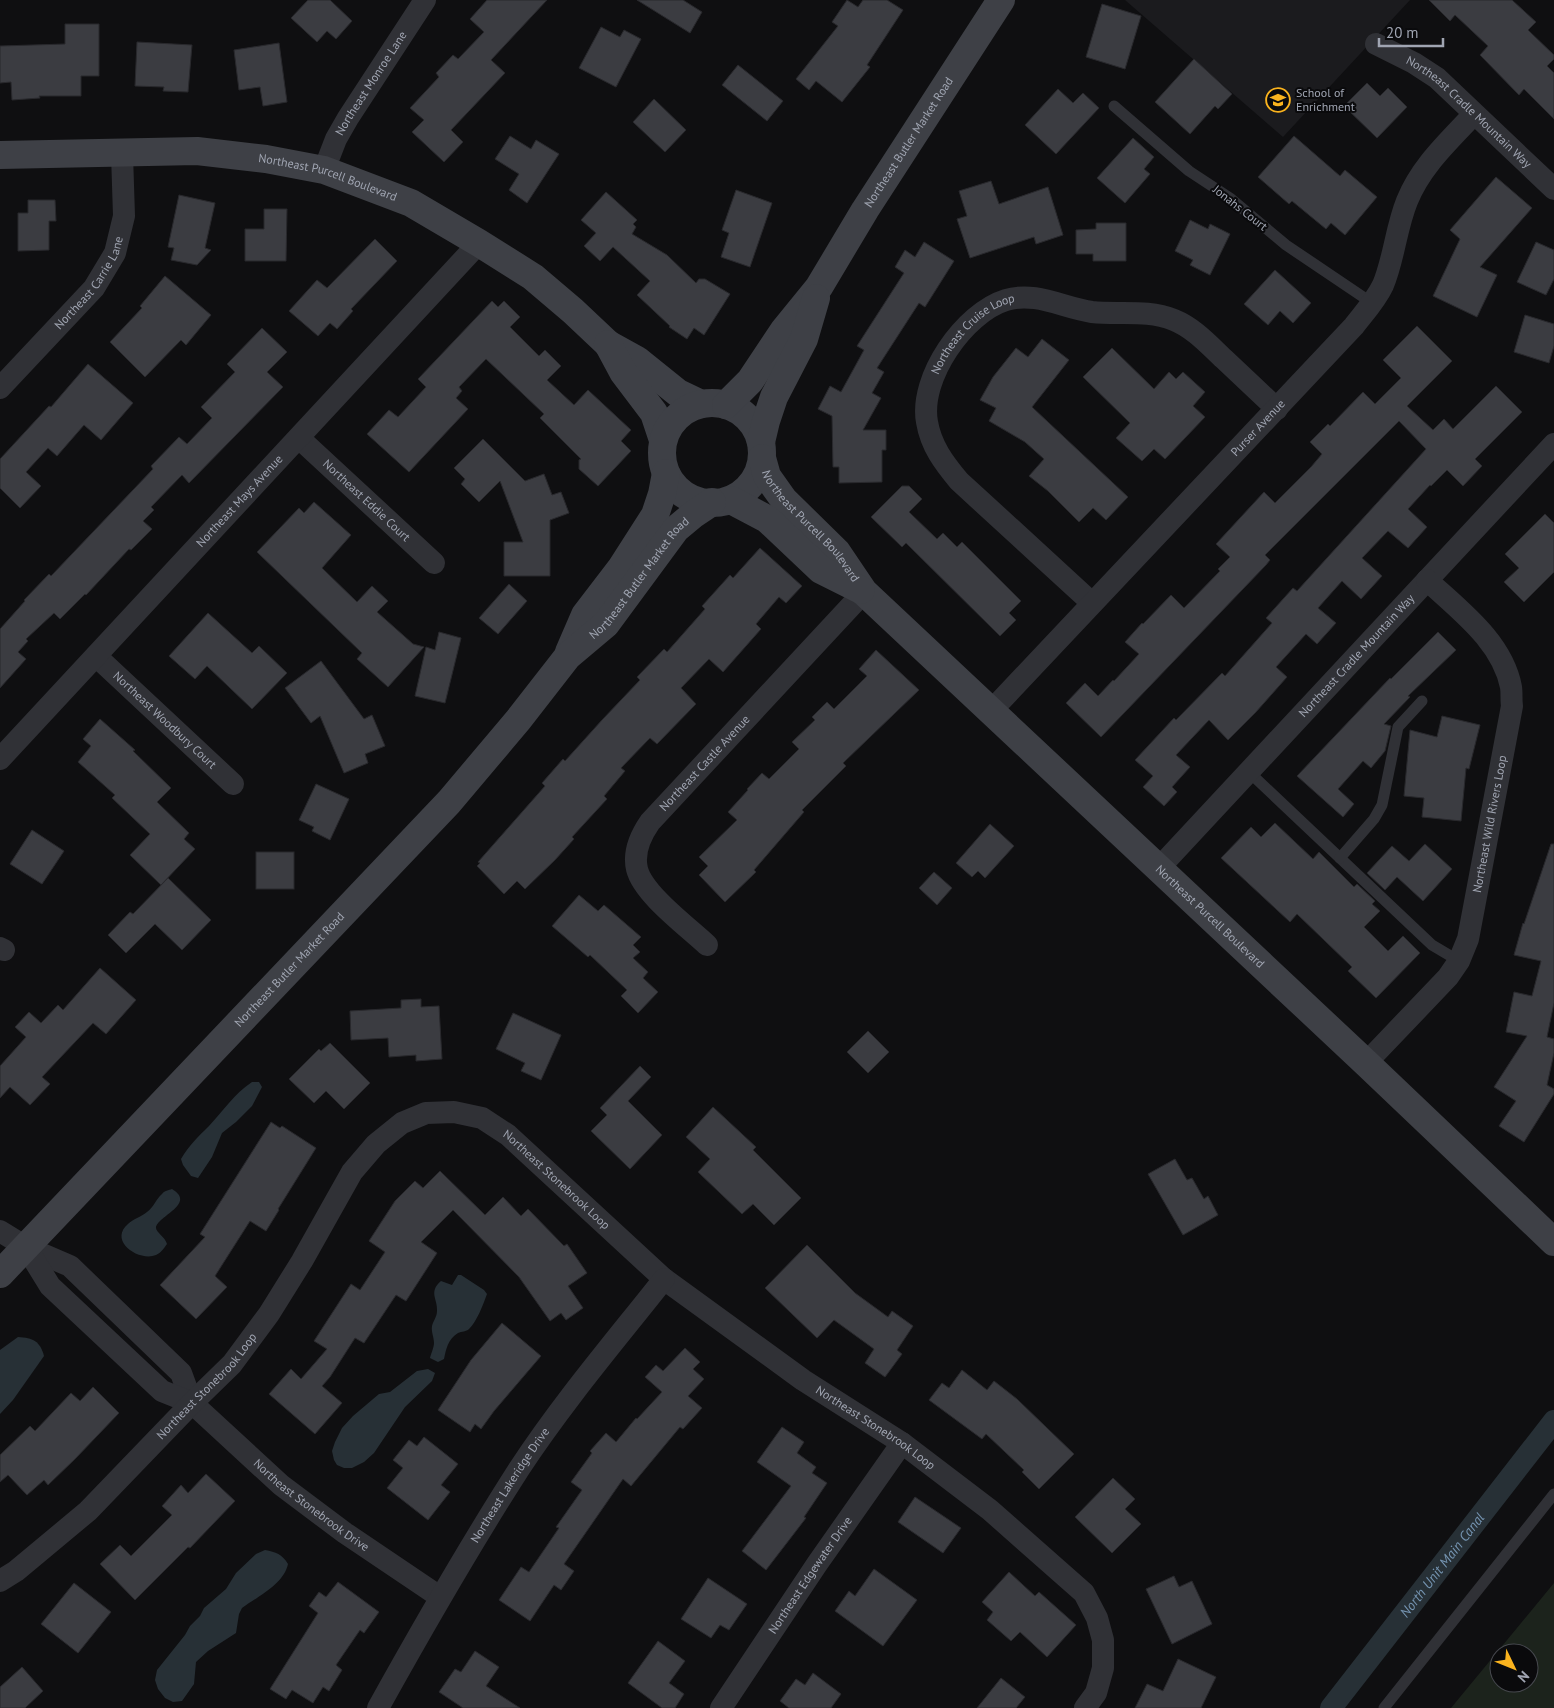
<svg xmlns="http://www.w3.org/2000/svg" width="1554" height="1708" font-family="'PT Sans',sans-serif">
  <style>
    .built { fill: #1b1b1e }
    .green { fill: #1c231c; fill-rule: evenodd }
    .water { fill: #273036 }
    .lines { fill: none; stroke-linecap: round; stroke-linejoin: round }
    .canal { stroke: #273036; stroke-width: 22 }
    .building { fill: #3b3c41; stroke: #29292d }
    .lane { stroke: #303136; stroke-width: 11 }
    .street { stroke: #303136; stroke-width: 22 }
    .secondary { stroke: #3e4046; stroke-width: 28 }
    .labels { text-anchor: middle; stroke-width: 4; stroke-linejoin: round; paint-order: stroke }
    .street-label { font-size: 12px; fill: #a0a5b2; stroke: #0a0a0c }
    .poi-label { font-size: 12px; fill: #a0a5b2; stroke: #0a0a0c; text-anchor: start }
    .water-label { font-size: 14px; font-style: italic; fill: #7493b0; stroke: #0a0a0c }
  </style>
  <rect width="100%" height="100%" fill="#0f0f11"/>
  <polygon class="built" points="1125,0 1410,0 1283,137"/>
  <path class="green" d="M1554,1583v125h-103zM1499,1653h30v30h-30z"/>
  <g class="water">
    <path d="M252,1082h7l3,5 -10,19 -16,16 -14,11 -10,24 -14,21 -7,-2 -8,-11 -2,-6c9,-15 16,-21 28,-33 14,-15 25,-32 43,-44z"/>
    <path d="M172,1189c25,15 -15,27 -16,39 0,4 9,9 11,16 -3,4 -6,9 -11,11 -17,7 -48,-14 -28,-31 5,-5 13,-7 19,-12 7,-5 9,-13 15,-18 2,-3 7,-4 10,-5z"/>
    <path d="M458,1275h3l23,15 3,4c-4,11 -10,27 -18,35 -3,3 -7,2 -11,4 -10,6 -12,16 -14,26l-6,3 -8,-4c1,-4 4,-11 4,-15 0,-6 -3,-11 -2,-17 1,-5 5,-9 5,-15 1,-12 -9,-19 4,-30l11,4z"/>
    <path d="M18,1337c15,1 22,4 26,19l-31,44 -13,14v-64z"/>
    <polygon points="428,1369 435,1373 432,1381 405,1407 374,1453 364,1462 352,1468 344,1468 337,1465 334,1460 332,1451 335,1442 342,1428 353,1416 379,1394 390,1392 417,1371"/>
    <path d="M265,1550c11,2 17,4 23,14 -4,20 -31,33 -46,44l-3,6 -3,19 -28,18 -12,11 -2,22 -12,17 -9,1 -8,-4 -7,-9 -3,-9 2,-10 28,-35 5,-9 10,-10 4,-8 22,-19 10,-16 20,-19z"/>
  </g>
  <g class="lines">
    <path class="canal" id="s1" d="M1331,1708l223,-287"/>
  </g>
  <g class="building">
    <polygon points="308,0 330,0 352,21 336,39 327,31 317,42 291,18"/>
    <polygon points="487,0 547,0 491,60 505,73 451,130 463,142 444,162 412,132 424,120 410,108 439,77 436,73 453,55 458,59 484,32 470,19"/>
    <polygon points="637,0 683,0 702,12 690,33"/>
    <polygon points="847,0 858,7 863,0 887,0 903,10 867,65 870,67 842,102 816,81 809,90 796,79 838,26 832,22"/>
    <polygon points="1429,0 1512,0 1536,22 1528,30 1554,55 1554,59 1547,66 1554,73 1554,119 1524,89 1519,95 1480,55 1488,46 1455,15 1450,21"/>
    <polygon points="1102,4 1141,16 1125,69 1086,57"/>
    <polygon points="65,24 99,24 99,76 81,76 81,96 39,96 40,98 12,100 11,82 0,83 0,46 65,44"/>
    <polygon points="601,27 620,37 624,30 641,39 616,87 579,68"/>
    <polygon points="137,42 192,45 188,92 163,91 164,87 135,86"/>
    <polygon points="279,43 287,102 263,106 260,87 239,90 234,50"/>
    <polygon points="1194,59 1232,94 1218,109 1215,106 1190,134 1155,102"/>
    <polygon points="738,65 783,101 767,121 722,85"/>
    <polygon points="1367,83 1380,96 1388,88 1407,107 1377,138 1344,106"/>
    <polygon points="1058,89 1073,103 1083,93 1099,108 1056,154 1025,125"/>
    <polygon points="654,99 686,130 665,152 633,122"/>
    <polygon points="510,136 531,149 536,140 559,154 527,203 509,190 519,174 495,159"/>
    <polygon points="1294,136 1340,176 1345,170 1377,197 1345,235 1331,223 1326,229 1292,201 1289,204 1258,177"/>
    <polygon points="1133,138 1154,157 1144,169 1150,174 1125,203 1097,178"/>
    <polygon points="1496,177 1532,208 1480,267 1497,275 1477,317 1433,296 1460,239 1450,230"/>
    <polygon points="991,181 999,204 1048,187 1063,235 1036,244 1034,237 970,258 957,219 967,216 959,191"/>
    <polygon points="736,190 772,203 750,267 721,257 729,233 722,230"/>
    <polygon points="606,192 637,220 633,224 636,227 632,234 667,255 696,283 699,279 705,279 730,294 704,335 694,328 687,339 669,327 670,326 637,295 650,281 613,247 600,261 584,246 596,233 581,220"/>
    <polygon points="179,195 215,203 205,248 211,250 197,265 171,260 174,248 168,247"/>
    <polygon points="28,200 55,200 56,221 49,221 49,250 18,251 18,213 28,213"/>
    <polygon points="264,209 287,209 286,261 245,261 245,229 264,229"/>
    <polygon points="1190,220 1208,229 1210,224 1230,234 1210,275 1190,265 1193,260 1175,251"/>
    <polygon points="1096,223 1126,223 1126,261 1093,261 1093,254 1076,254 1076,230 1096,229"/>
    <polygon points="375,239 397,261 351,309 353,311 337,329 330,323 318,336 289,311 317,280 327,288"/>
    <polygon points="924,242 954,261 925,307 919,303 877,368 884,372 872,393 881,398 863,430 886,430 886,450 882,450 882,482 839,483 839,467 833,467 832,416 818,409 830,386 841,392 864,350 857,346 904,273 895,267 905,250 915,257"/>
    <polygon points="1536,242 1554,250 1554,279 1546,295 1517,282"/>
    <polygon points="1275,270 1311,303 1293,323 1280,311 1268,325 1244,304"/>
    <polygon points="165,276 211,315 186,345 181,340 145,377 110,342 142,308 140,306"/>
    <polygon points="492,301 498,307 504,301 520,317 510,327 539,356 545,350 561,366 547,380 574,405 588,390 631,430 621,441 631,451 598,486 579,469 579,460 581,459 540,418 544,414 486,359 459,387 462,391 456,398 468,409 409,472 367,434 389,410 398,417 426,387 418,379"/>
    <polygon points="1525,315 1554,324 1554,346 1549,363 1514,352"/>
    <polygon points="1417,326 1452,361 1407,406 1433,430 1444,419 1453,429 1496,386 1522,412 1475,459 1482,466 1463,486 1447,470 1431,486 1430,485 1408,509 1427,527 1408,548 1388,531 1362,558 1382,576 1361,599 1342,581 1318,608 1336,623 1317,644 1306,634 1276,667 1287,677 1256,712 1228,740 1209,720 1176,755 1190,767 1172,787 1177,792 1164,806 1143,787 1153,776 1135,760 1174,718 1176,720 1222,673 1225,676 1272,623 1266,618 1293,588 1297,591 1426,449 1399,421 1265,555 1270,560 1266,565 1101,737 1066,703 1085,683 1098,696 1113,680 1114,681 1139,654 1125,642 1142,623 1143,624 1171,595 1184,608 1220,571 1218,569 1230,557 1216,544 1264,492 1275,503 1311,467 1322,454 1310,442 1328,424 1330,426 1363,392 1375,404 1401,378 1383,360"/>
    <polygon points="262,328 287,352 267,372 283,387 189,483 182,475 151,507 154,510 143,521 152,529 131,550 129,549 86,595 85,594 60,619 54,613 26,639 28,641 18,652 26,659 0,688 0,629 25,601 24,600 49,574 51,576 153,469 151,466 179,437 187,444 212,418 201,407 235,372 227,364"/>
    <polygon points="1042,339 1069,360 1032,407 1128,497 1106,520 1093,508 1079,522 1048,491 1029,476 1044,459 1025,442 989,421 996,408 980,400 993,377 1016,348 1028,357"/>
    <polygon points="1112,348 1154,389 1169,372 1176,379 1183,372 1205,392 1193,406 1205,417 1165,459 1154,449 1142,461 1116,438 1130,423 1083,377"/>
    <polygon points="88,364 133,403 101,440 84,425 57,456 48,448 26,472 41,486 20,508 0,488 0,459 49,406 51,407"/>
    <polygon points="483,439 525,481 544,474 552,495 561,492 569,513 550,520 550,576 504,576 504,542 523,542 500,481 479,502 461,484 465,479 454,468"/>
    <polygon points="902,486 909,486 922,499 909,512 937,539 943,533 957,547 962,542 1021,601 1009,613 1016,620 1000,636 906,543 902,547 871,517"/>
    <polygon points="314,502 351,535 322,568 357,602 372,586 388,601 377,612 413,644 424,647 388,687 357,659 362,653 257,552 299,508 304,513"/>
    <polygon points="1545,514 1554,523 1554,572 1524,602 1504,582 1519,568 1505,554"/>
    <polygon points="760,548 802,586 786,603 779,597 756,624 761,629 723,672 709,659 681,688 696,704 657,744 650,738 621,768 625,771 604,796 607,799 572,837 574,839 555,860 525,889 517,881 504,894 477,866 480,863 478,862 545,786 542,783 563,759 565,761 602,720 640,680 637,677 664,649 667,652 705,609 702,606 730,575 733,578"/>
    <polygon points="509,584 527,601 498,634 479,618"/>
    <polygon points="208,613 252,653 259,646 287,673 252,709 207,666 195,679 169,656"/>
    <polygon points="439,632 461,638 445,703 415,696 426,647 435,650"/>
    <polygon points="1438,632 1456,650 1408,696 1410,697 1384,724 1391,726 1385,751 1371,768 1363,761 1338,789 1354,804 1343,817 1297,776 1390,678 1391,679"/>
    <polygon points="876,650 919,690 843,763 846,766 802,810 804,812 754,870 756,872 725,902 699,875 708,866 699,857 737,820 728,812 748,790 747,789 762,773 769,779 799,749 792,742 815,720 812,717 827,702 834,709 867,676 859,669"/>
    <polygon points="321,661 364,719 372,715 385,746 365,754 368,763 344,773 320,716 311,723 285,688"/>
    <polygon points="1442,716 1480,725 1469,769 1466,768 1461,821 1422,817 1424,798 1404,796 1410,730 1437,737"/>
    <polygon points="100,719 135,750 133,751 171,788 157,802 189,833 184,839 195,849 161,885 130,855 150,834 112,798 115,795 78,762 91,746 83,739"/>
    <polygon points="316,784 349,799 330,840 312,831 314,827 299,820"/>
    <polygon points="1275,823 1313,859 1319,852 1354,887 1357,884 1375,901 1372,904 1380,911 1364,927 1388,951 1403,936 1420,953 1376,998 1348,971 1352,967 1297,914 1290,922 1221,858 1251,827 1261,837"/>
    <polygon points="990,824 1014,846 985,878 978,871 972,877 956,863"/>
    <polygon points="32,830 64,851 42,884 10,864"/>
    <polygon points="1425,844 1452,869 1423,901 1397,877 1385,890 1367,873 1392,846 1409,861"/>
    <polygon points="1551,844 1554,844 1554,1003 1547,1037 1554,1039 1554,1053 1547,1085 1554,1089 1554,1094 1524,1142 1499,1126 1516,1101 1494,1087 1527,1036 1506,1032 1514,992 1532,996 1541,961 1514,955 1523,923 1524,924"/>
    <rect x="256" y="852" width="38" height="37"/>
    <polygon points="934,872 952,888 937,905 919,888"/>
    <polygon points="168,878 211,920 182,950 155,924 126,953 108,935 130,912 133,914"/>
    <polygon points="579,895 598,911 604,905 641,937 633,945 640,952 633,958 648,972 643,978 658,992 638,1013 621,996 627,990 590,955 588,957 552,926"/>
    <polygon points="100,968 136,1000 106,1034 93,1023 42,1077 50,1084 30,1105 10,1087 0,1098 0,1066 26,1037 15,1027 29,1012 41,1023 58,1005 63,1010"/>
    <polygon points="421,999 421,1007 439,1006 442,1059 416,1061 416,1055 389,1057 388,1038 351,1040 350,1011 401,1008 401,1000"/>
    <polygon points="513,1013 561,1035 541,1080 521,1071 525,1063 496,1049"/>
    <polygon points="868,1031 889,1052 868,1073 847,1052"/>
    <polygon points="330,1043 370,1083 344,1109 326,1091 314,1103 289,1079 319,1049 321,1051"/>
    <polygon points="640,1066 651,1077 628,1101 662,1135 630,1169 591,1131 607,1115 600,1108"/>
    <polygon points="713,1107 756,1147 753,1150 801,1198 774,1225 753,1204 742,1214 698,1172 710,1159 686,1137"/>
    <polygon points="271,1122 280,1128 282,1126 316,1148 278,1209 279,1210 266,1231 250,1221 215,1276 227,1287 196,1319 160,1285 205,1237 200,1234"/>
    <polygon points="1175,1159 1187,1180 1192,1178 1204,1199 1208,1196 1218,1215 1183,1235 1148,1174"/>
    <polygon points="440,1171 485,1215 503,1197 521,1216 528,1209 564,1246 567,1244 587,1273 568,1286 583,1308 566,1320 561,1313 550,1321 519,1277 453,1210 421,1242 437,1253 406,1301 396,1295 364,1343 355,1338 330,1377 322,1386 342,1403 315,1434 269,1394 291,1369 301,1379 327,1349 314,1341 351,1284 360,1290 385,1252 369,1241 395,1201 415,1181 423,1188"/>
    <polygon points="807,1245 855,1293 888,1317 892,1311 913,1326 897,1350 902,1354 885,1377 865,1363 874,1349 834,1320 817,1338 765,1288"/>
    <polygon points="502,1323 541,1356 494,1411 481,1429 475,1424 470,1432 438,1410 471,1360"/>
    <polygon points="685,1348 700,1362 693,1369 704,1379 688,1396 702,1408 683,1429 680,1427 631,1486 623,1479 564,1564 574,1571 561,1590 554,1585 530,1621 499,1600 521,1567 529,1572 559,1528 556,1527 582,1490 571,1482 592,1453 590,1451 606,1433 616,1442 636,1418 637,1419 662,1392 645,1377 656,1365 663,1371"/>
    <polygon points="962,1370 987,1390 994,1381 1017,1399 1074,1454 1039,1489 1022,1472 1024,1470 986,1434 982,1439 929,1400 942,1383 949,1388"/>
    <polygon points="93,1387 119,1413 75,1459 48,1485 44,1480 27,1495 8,1475 0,1482 0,1455 30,1426 35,1431 71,1393 80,1401"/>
    <polygon points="782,1427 804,1442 797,1453 816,1467 812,1473 827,1483 804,1517 806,1518 766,1570 742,1551 791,1486 757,1462"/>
    <polygon points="424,1437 458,1464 441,1485 450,1492 428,1520 387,1488 403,1468 393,1460 409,1440 417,1446"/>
    <polygon points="206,1474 235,1501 190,1548 188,1547 135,1600 100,1564 120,1545 131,1556 172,1515 162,1506 181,1485 188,1493"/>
    <polygon points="1113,1478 1135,1499 1125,1509 1141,1524 1112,1553 1075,1517"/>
    <polygon points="915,1497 961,1528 943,1553 898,1522"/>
    <polygon points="874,1569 917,1600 883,1646 835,1611 849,1591 855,1596"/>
    <polygon points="1009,1572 1035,1596 1039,1592 1076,1625 1047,1657 1020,1632 1011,1641 987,1620 993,1612 982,1602"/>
    <polygon points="1174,1576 1179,1587 1192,1581 1212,1624 1172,1644 1146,1589"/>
    <polygon points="708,1578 747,1604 729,1630 720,1625 711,1638 681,1619"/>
    <polygon points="338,1582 379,1612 364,1633 360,1630 336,1665 342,1670 329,1691 323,1687 313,1703 292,1690 286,1699 270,1689 318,1613 309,1606 319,1592 326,1597"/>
    <polygon points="74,1583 111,1612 78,1653 41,1624"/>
    <polygon points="658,1641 685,1661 669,1683 684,1694 675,1708 662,1708 628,1683"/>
    <polygon points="475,1651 499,1667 486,1686 520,1708 463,1708 439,1692 455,1669 461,1672"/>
    <polygon points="1178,1659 1216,1677 1201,1708 1135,1708 1147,1684 1163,1691"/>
    <polygon points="22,1667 43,1691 25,1708 0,1708 0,1687"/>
    <polygon points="813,1673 841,1694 831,1708 789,1708 780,1701 796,1679 805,1685"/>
    <polygon points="1001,1678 1025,1697 1016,1708 977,1708"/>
  </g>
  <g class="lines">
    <g class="lane">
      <polyline points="1114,106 1189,171 1230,198 1286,245 1372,303"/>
      <polyline points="1249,772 1432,945 1459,961"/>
      <polyline points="1340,858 1374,819 1382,805 1398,727 1422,701"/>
      <polyline points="1384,1708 1554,1494"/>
    </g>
    <g class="street">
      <path id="s2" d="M1376,44l38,19 23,15 117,111"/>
      <path id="s3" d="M324,170l12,-31 12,-21 77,-118"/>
      <path id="s4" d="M0,388l94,-100 21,-35 9,-37 -2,-62"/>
      <path id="s5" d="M299,438l135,125"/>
      <path id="s6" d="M1092,603l-133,-122c-15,-18 -28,-35 -32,-59 -8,-44 37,-109 79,-122 30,-9 57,8 86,12 28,3 55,-3 82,8 20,8 35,25 50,39 18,17 35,33 53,50"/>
      <path id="s7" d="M96,656l137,128"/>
      <path id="s8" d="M991,711l363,-385c10,-13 22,-26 29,-41 11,-26 13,-57 24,-84 14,-35 42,-60 67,-87"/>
      <path id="s9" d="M0,759l479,-516"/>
      <path id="s10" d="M1159,868l395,-424"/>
      <path id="s11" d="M707,945c-19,-18 -64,-51 -70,-76 -4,-17 4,-34 13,-47l214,-230"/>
      <polyline points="0,948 4,950"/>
      <path id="s12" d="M1366,1063l82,-86 11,-16 9,-22 44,-233c-1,-6 0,-13 -1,-19 -9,-46 -52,-77 -84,-107"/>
      <polyline points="0,1231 26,1247 70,1266 181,1373 192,1403"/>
      <path id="s13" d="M26,1247l24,39 112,105 30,12 89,82 64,48 95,64"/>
      <path id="s14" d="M0,1581l16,-10 72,-60 104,-108 40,-39 37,-50 33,-53 50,-89 24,-28 26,-21 24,-10 28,-1 28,6 26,17 156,144 139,101 99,63 88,67 94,83 13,25 6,22v28l-7,25 -11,15"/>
      <path id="s15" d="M378,1708c45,-81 91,-161 141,-239 44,-67 96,-128 145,-190"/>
      <path id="s16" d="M721,1708l96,-144 85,-121"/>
    </g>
    <g class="secondary">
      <path id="s17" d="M0,155l197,-4 69,8 58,11 87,33 68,40 54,34 40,34 35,33 29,16 41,33 23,11"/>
      <polyline points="608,344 623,372 654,413 663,440"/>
      <circle cx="712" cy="453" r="50"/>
      <path id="s18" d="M726,405l24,-24 34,-51 35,-43 46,-77 136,-210"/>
      <polyline points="761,442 766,421 774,397 804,339 816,298"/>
      <path id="s19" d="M762,458l5,18 17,24 53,52 27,40 502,471 188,179"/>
      <polyline points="731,500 767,519 821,570 861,590"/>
      <polyline points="569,652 585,615 621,568 655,515 662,494 666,473"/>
      <path id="s20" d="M0,1274l449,-472 70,-83 49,-63 38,-32 70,-95 18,-15 18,-12"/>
    </g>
  </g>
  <defs>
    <g id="school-ring" transform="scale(1.25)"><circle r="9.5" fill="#0a0a0c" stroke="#fab31e" stroke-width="1.5"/><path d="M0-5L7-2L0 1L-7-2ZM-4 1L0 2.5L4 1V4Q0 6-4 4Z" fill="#fab31e"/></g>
  </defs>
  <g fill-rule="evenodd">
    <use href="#school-ring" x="1278" y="100"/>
  </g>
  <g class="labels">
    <g class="street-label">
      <text dy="4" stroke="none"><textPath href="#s3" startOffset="99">Northeast Monroe Lane</textPath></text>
      <text dy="4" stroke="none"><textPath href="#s2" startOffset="116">Northeast Cradle Mountain Way</textPath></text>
      <text dy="4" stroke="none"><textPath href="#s18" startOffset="321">Northeast Butler Market Road</textPath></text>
      <text dy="4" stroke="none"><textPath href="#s17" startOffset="331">Northeast Purcell Boulevard</textPath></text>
      <text transform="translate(1240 208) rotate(38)" y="4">Jonahs Court</text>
      <text dy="4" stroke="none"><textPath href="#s4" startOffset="139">Northeast Carrie Lane</textPath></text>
      <text dy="4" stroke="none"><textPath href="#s6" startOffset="355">Northeast Cruise Loop</textPath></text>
      <text dy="4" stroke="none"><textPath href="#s8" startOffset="389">Purser Avenue</textPath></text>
      <text dy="4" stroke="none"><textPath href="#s9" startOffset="352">Northeast Mays Avenue</textPath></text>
      <text dy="4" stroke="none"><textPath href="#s5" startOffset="92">Northeast Eddie Court</textPath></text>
      <text dy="4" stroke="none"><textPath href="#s19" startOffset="85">Northeast Purcell Boulevard</textPath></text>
      <text dy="4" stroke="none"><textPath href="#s20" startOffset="946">Northeast Butler Market Road</textPath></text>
      <text dy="4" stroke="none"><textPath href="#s10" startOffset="290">Northeast Cradle Mountain Way</textPath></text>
      <text dy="4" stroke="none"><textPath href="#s7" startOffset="94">Northeast Woodbury Court</textPath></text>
      <text dy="4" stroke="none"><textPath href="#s11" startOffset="235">Northeast Castle Avenue</textPath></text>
      <text dy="4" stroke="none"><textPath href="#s12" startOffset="279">Northeast Wild Rivers Loop</textPath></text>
      <text dy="4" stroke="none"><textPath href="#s19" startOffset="645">Northeast Purcell Boulevard</textPath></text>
      <text dy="4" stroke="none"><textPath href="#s20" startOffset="420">Northeast Butler Market Road</textPath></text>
      <text dy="4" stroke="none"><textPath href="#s14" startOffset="795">Northeast Stonebrook Loop</textPath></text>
      <text dy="4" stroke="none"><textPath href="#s14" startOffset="285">Northeast Stonebrook Loop</textPath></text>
      <text dy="4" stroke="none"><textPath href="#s14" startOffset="1200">Northeast Stonebrook Loop</textPath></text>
      <text dy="4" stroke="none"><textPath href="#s15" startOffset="259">Northeast Lakeridge Drive</textPath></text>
      <text dy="4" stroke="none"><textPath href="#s13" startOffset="389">Northeast Stonebrook Drive</textPath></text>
      <text dy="4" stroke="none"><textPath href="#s16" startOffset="160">Northeast Edgewater Drive</textPath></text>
    </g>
    <g class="poi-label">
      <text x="1296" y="97">School of<tspan x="1296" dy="14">Enrichment</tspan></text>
    </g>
    <g class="water-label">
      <text dy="5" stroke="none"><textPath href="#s1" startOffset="181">North Unit Main Canal</textPath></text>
    </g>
  </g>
  <g transform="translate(1514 1668) rotate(133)"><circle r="24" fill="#0a0a0c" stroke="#46484e"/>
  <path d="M0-4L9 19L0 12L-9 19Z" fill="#fab31e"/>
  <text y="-8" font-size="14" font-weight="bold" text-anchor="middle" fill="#a0a5b2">N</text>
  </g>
  <path d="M1379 38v8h64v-8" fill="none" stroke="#a0a5b2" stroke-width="2.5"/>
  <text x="1386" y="38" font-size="15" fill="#a0a5b2" stroke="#0a0a0c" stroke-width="4" paint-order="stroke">20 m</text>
</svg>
